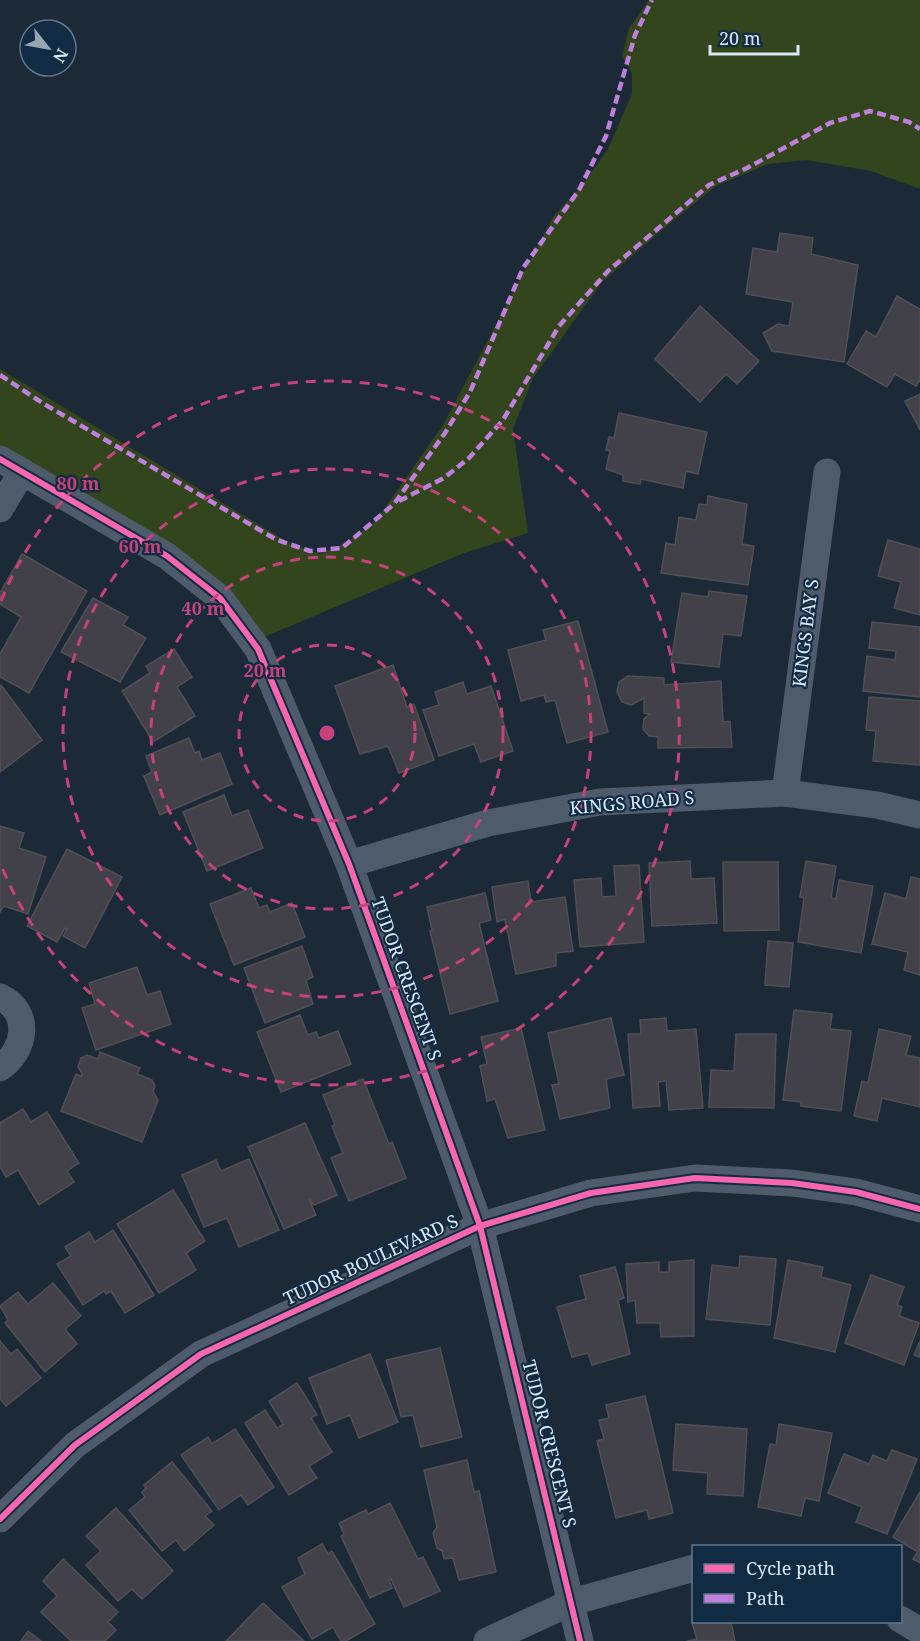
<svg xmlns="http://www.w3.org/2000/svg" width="920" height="1641" font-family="'Noto Serif',serif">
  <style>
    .green { fill: #32451c }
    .building { fill: #424149; stroke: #504f56; stroke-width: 1.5 }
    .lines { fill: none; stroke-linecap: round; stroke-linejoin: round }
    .street { stroke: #4d5b6a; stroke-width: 27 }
    .quiet { stroke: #c07fdc; stroke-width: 4.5; stroke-dasharray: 9 4.5; stroke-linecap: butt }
    .cycleway-casing { stroke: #112b42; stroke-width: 10 }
    .cycleway { stroke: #f766af; stroke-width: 6 }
    .ring { fill: none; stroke: #c7427a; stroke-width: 3; stroke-dasharray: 10 8 }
    .labels { text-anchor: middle; stroke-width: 4.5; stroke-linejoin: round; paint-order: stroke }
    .street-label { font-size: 18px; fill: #d9e9f8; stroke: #112b42 }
    .centre { fill: #c7427a; stroke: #112b42; stroke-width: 3 }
    .ring-label { font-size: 18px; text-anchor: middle; font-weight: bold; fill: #c7427a; stroke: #112b42; stroke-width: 4.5; stroke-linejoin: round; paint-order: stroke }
  </style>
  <rect width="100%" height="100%" fill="#1c2a37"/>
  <polygon class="green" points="649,0 920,0 920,189 871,171 806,160 768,164 716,186 670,223 602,282 533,378 513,429 528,533 464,553 252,642 220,598 0,459 0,369 291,544 320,554 346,543 375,522 443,425 553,217 584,183 608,149 632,94 632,74 622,56 629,28"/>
  <g class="building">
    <polygon points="780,233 813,238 811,254 858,265 844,362 772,351 763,333 778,324 789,326 793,302 746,294 753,248 777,252"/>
    <polygon points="897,296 920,309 920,380 916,386 895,374 887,387 847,364 866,331 876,337"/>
    <polygon points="700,306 759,361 737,384 726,374 700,402 655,359"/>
    <polygon points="920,394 920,430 905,401"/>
    <polygon points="619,413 707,432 698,474 686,471 683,488 641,479 640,484 623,481 623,475 606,469 610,451 606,450 609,437 614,438"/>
    <polygon points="708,496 747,504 742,544 754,546 748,585 661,573 666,543 675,545 679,517 696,520 699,504 707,505"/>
    <polygon points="888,540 920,549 920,615 894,608 901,582 878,576"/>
    <polygon points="22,554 87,591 29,693 0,677 0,654 21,617 0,604 0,593"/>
    <polygon points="709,591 747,596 741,636 723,634 719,667 671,662 682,593 708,597"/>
    <polygon points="93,598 128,617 123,625 146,638 120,682 61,652"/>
    <polygon points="578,621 608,732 567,743 555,700 546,702 544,695 521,701 508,650 546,640 543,630"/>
    <polygon points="872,622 920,627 920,697 863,691 867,656 895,660 896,651 869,648"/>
    <polygon points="174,649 192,677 177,687 195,716 153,742 122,691 150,673 146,666"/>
    <polygon points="393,665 407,707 414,704 434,760 399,773 388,746 360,754 335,686"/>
    <polygon points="628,676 664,678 664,685 721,681 723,722 730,721 732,747 658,748 658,737 649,736 643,729 644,719 650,714 644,713 644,698 631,705 622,702 617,692 619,682"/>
    <polygon points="463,682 467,694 491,686 513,751 481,762 474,744 439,756 423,710 439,705 435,692"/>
    <polygon points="1,685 42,740 0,772 0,686"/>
    <polygon points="869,697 920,701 920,765 873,761 876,731 866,730"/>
    <polygon points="189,738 195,753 199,751 202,760 220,753 232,784 160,815 144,776 152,772 146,756"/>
    <polygon points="224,795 232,816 248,810 263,848 207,871 183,812"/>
    <polygon points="0,826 24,833 19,848 46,857 28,914 4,906 0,912"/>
    <polygon points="67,849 122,877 85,948 63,936 67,929 65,928 57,942 27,926"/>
    <polygon points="690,861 691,879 714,878 717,923 652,926 649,863"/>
    <polygon points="806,861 836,866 831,898 836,899 839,880 873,886 861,953 798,942 804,898 800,897"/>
    <polygon points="723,862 778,862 779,930 724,931"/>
    <polygon points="639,865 644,942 580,947 574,880 601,878 602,897 616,896 614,866"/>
    <polygon points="911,877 920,879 920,975 904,970 908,952 872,944 885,893 906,899"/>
    <polygon points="528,881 531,902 565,897 573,951 556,953 556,966 516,974 505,919 497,922 492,887"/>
    <polygon points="251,888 259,908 267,905 270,912 292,903 305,937 234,965 210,904"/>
    <polygon points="485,893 491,920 479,923 498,1001 450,1014 430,931 432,930 427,907"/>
    <polygon points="768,941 793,943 789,987 765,985"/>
    <polygon points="302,946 313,977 306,980 313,1004 265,1023 244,968"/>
    <polygon points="137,967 147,995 160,991 171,1024 96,1050 82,1008 95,1004 89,983"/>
    <polygon points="794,1010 832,1014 830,1029 851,1031 841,1111 801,1106 801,1102 783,1100"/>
    <polygon points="300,1015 308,1035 316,1032 319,1038 338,1031 351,1064 281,1092 257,1032"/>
    <polygon points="611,1018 624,1075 606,1079 610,1108 560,1119 552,1085 559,1084 548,1033"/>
    <polygon points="666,1018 667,1031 696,1029 703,1108 669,1110 666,1081 658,1082 660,1106 633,1108 628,1034 641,1034 640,1020"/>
    <polygon points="521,1028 545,1130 508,1138 495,1099 487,1101 480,1066 487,1064 481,1037"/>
    <polygon points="879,1029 911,1036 906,1055 920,1058 920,1107 882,1098 877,1121 854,1116 862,1081 868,1083"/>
    <polygon points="736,1034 776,1034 774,1108 709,1107 711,1070 734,1071"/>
    <polygon points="100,1052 140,1068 137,1074 152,1080 155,1086 153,1092 158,1100 142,1142 61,1111 76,1074 81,1076 82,1074 78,1067 81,1058 87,1055 98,1059"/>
    <polygon points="363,1079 389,1144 392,1142 406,1178 349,1201 331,1158 343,1153 332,1126 335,1125 323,1095"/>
    <polygon points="23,1109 31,1122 47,1112 79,1163 67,1171 74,1182 39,1205 18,1170 6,1177 0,1167 0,1123"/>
    <polygon points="305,1123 337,1195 314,1205 309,1199 316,1215 284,1229 248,1147"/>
    <polygon points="249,1159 279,1230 239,1247 227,1218 204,1227 182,1175 216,1160 221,1171"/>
    <polygon points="173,1190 205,1241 186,1253 196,1270 159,1293 117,1224"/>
    <polygon points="113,1230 154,1295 125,1313 111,1291 106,1294 104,1291 83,1305 57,1264 71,1256 65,1247 89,1232 95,1242"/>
    <polygon points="740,1256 776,1259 770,1325 706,1319 712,1265 739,1268"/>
    <polygon points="694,1260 694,1336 661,1337 660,1323 637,1323 635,1300 628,1302 626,1264 659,1262 659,1272 669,1272 669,1262"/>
    <polygon points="788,1260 823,1267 821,1277 851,1285 835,1352 774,1338"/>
    <polygon points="615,1267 624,1298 618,1300 630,1354 592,1365 588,1353 572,1357 557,1307 586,1299 580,1276"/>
    <polygon points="871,1275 904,1287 897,1305 902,1307 899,1316 919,1323 904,1365 845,1343"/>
    <polygon points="53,1283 81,1316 65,1329 77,1344 45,1372 5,1323 8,1320 0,1306 18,1292 28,1304"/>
    <polygon points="0,1341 11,1354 17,1349 41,1378 6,1406 0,1399"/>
    <polygon points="920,1341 920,1357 914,1355"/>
    <polygon points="440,1348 462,1437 421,1447 413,1415 401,1417 386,1360"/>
    <polygon points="370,1354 398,1422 359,1438 350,1415 327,1424 309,1378"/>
    <polygon points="297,1383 317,1415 311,1418 332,1452 309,1466 317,1478 289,1495 245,1423 265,1410 277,1428 283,1424 269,1401"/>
    <polygon points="645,1396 673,1513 649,1519 647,1510 616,1518 597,1441 604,1439 599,1420 609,1418 606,1405"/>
    <polygon points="676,1424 747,1429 743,1496 707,1494 708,1473 673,1470"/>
    <polygon points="779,1424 832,1433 819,1501 805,1498 801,1516 758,1507 770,1444 776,1445"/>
    <polygon points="235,1429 274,1487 248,1505 241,1495 219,1510 181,1455 208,1437 212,1444"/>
    <polygon points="892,1450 917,1459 887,1534 856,1522 862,1507 828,1493 844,1454 869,1464 873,1455 887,1461"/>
    <polygon points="467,1460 474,1492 479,1491 496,1572 459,1580 453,1558 444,1559 442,1551 437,1548 433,1533 437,1527 424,1470"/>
    <polygon points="172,1462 212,1511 205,1516 214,1525 184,1551 176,1540 162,1551 129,1510 145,1497 142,1492 146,1488 144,1485"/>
    <polygon points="920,1492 920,1545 916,1551 893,1537"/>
    <polygon points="390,1503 418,1559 423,1557 440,1591 404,1607 391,1579 389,1580 392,1588 370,1598 341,1536 344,1534 339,1523 366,1510 368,1514"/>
    <polygon points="116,1508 173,1571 142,1599 132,1589 118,1601 86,1565 101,1551 86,1536"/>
    <polygon points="322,1544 328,1554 332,1551 375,1624 346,1641 341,1641 333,1627 312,1639 282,1587 305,1574 298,1558"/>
    <polygon points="920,1548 920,1563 913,1559"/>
    <polygon points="63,1559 118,1612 108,1622 116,1630 105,1641 71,1641 41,1612 57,1596 43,1581"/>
    <polygon points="263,1603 304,1641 226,1641"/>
    <polygon points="699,1622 731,1622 735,1641 687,1641 697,1639 692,1623"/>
    <polygon points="28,1631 41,1641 21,1641"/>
  </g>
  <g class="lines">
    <g class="street">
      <polyline points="0,459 167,556 220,598 258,649 349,864 480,1226 580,1641"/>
      <polyline points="0,509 22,472"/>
      <polyline points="785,793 827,472"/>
      <polyline points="349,864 488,823 600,802 785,793 877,805 920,815"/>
      <path d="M0,997c32,15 26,53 0,71"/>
      <polyline points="0,1519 75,1445 201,1354 480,1226 591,1193 695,1178 792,1183 856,1192 920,1209"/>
      <polyline points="900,1619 920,1631"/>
      <polyline points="487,1641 572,1602 694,1568"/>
    </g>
    <g class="quiet">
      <polyline points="0,375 44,404 277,540 310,551 342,548 394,504 445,433 470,392 523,268 579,190 606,136 635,35 652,0"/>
      <polyline points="399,501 444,478 469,458 503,420 559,326 608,271 709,185 747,168 830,123 870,111 909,122 920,129"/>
    </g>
    <g class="cycleway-casing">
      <g id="cycleway">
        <polyline points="0,459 167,556 220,598 258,649 349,864 480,1226 580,1641"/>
        <polyline points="0,1519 75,1445 201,1354 480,1226 591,1193 695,1178 792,1183 856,1192 920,1209"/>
      </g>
    </g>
    <use href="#cycleway" class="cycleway"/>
  </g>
  <g class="ring">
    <circle cx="327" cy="733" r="88"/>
    <circle cx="327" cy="733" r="176"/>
    <circle cx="327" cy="733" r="264"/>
    <path d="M1 601A352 352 0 1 1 1 865"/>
  </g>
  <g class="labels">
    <g class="street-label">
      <text transform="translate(806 633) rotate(-83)" y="6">KINGS BAY S</text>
      <text transform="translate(632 803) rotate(-5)" y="6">KINGS ROAD S</text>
      <text transform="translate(406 979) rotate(70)" y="6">TUDOR CRESCENT S</text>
      <text transform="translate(371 1260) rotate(-25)" y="6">TUDOR BOULEVARD S</text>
      <text transform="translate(549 1444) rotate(76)" y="6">TUDOR CRESCENT S</text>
    </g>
  </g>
  <circle cx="327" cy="733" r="9" class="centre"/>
  <g class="ring-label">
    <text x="78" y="490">80 m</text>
    <text x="140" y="553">60 m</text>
    <text x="203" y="615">40 m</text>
    <text x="265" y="677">20 m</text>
  </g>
  <rect x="692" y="1545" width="210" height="78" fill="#112b42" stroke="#61778b" stroke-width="1.5"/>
  <rect x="704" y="1564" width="30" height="9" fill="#f766af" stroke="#61778b" stroke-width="1.5"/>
  <text x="746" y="1575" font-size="18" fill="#d9e9f8">Cycle path</text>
  <rect x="704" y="1594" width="30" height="9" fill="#c07fdc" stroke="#61778b" stroke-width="1.5"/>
  <text x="746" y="1605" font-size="18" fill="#d9e9f8">Path</text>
  <g transform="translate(48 48) rotate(121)"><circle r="28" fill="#112b42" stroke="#61778b" stroke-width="1.5"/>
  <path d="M0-4.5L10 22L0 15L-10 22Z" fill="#97a6b4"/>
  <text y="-9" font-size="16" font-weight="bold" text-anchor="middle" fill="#d9e9f8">N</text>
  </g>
  <path d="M710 45v9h88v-9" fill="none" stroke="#d9e9f8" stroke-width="3"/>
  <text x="719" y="45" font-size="18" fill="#d9e9f8" stroke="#112b42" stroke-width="4.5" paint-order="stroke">20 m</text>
</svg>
